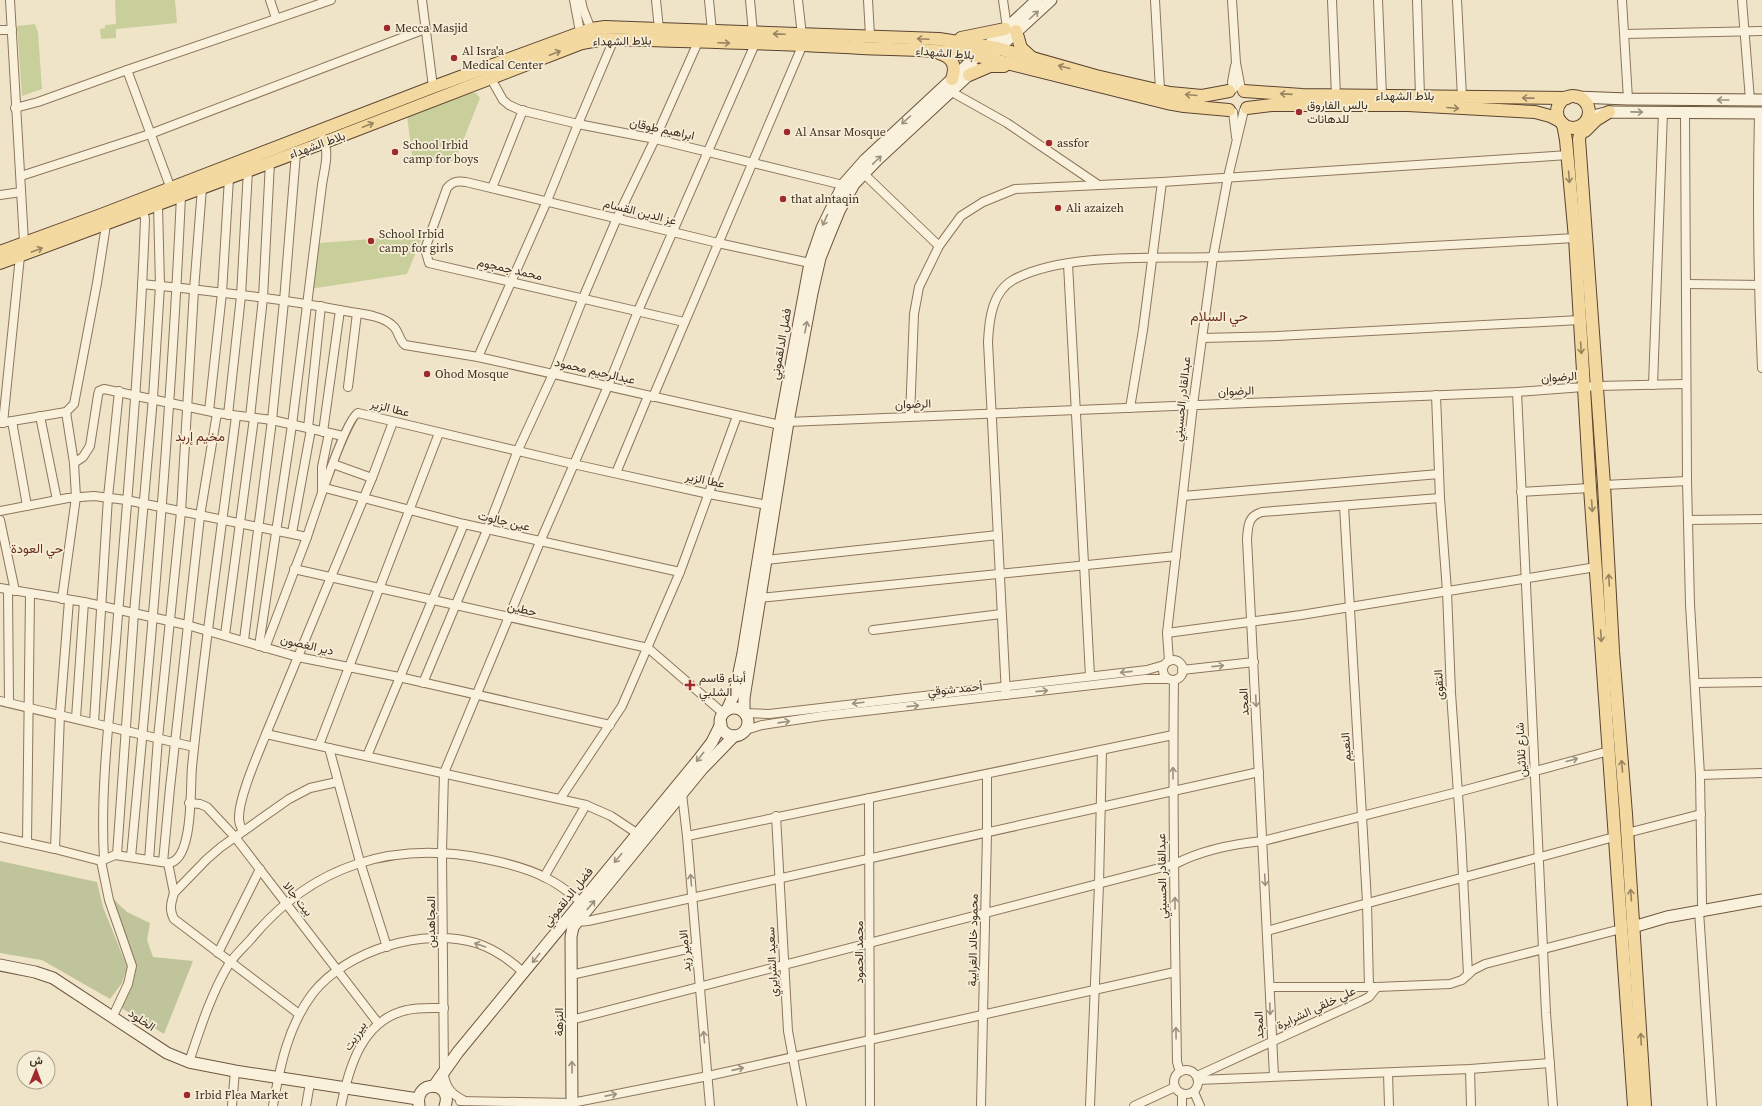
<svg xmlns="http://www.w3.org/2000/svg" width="1762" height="1106" font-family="'Source Serif 4',Vazirmatn,serif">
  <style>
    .green { fill: #c9cf9b }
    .cemetery { fill: #bfc49a }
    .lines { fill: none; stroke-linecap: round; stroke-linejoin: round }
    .street-casing { stroke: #8d765c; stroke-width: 10 }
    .secondary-casing { stroke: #6f573f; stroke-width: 13 }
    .primary-casing { stroke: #5b4430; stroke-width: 14 }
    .street { stroke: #faf1dc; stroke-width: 8 }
    .secondary { stroke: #faf1dc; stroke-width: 11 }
    .primary { stroke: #f3d9a0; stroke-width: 12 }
    .oneway { stroke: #9c907e }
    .oneway2 { stroke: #988460 }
    .poi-dot { fill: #9e2a2b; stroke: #f7eed8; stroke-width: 1.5 }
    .labels { text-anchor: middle; stroke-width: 3.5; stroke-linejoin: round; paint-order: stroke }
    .poi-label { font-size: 12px; fill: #3d2e20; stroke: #f7eed8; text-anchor: start }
    .street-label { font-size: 12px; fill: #3d2e20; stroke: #f7eed8 }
    .neighbourhood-label { font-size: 13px; fill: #6b2e1e; stroke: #f7eed8 }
    .quarter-label { font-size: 14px; fill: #6b2e1e; stroke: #f7eed8 }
  </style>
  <rect width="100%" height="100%" fill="#f0e4c8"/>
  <g class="green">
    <polygon points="115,0 175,0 177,23 116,29 116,38 101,39 100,29 105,28 105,25 116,24"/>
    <polygon points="35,24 38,32 42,89 22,96 17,26"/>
    <polygon points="472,93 476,93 480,98 455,161 421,164 421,155 412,156 407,116"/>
    <polygon points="423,235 407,274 310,289 319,243"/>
  </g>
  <g class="cemetery">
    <polygon points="0,861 97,882 103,907 127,967 122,983 110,999 42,960 0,953"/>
    <polygon points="109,895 127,912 150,923 147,940 153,957 193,961 164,1034 120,1007 132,966"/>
  </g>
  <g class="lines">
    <g class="street-casing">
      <g id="street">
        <polyline points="10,0 24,242"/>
        <polyline points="270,0 276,18"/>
        <polyline points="422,0 433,87"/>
        <polyline points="574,0 581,37"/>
        <polyline points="581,0 583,9 592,32"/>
        <polyline points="656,0 659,29"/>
        <polyline points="709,0 712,31"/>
        <polyline points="750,0 753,33"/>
        <polyline points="868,0 870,36"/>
        <polyline points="1003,0 1007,28"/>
        <polyline points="1155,0 1160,90"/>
        <polyline points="1232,0 1236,63 1241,89"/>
        <polyline points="1332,0 1336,96"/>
        <polyline points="1378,0 1382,96"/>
        <polyline points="1417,0 1420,96"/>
        <polyline points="1457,0 1462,97"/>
        <polyline points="1622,0 1628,99"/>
        <polyline points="1742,0 1750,100"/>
        <polyline points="0,30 12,30"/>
        <polyline points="1625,34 1762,31"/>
        <polyline points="127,70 171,189"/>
        <polyline points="490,77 503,100 509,105 520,110 578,124 655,139 843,185"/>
        <polyline points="1233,89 1232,82 1235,66"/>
        <polyline points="950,91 1007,123 1097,184"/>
        <polyline points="15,108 38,102 127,70 331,0"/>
        <polyline points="1233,112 1236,137"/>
        <polyline points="1685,113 1687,481 1690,604 1700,775 1702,904"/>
        <path d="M1759,113c-2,86 -1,170 3,255"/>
        <polyline points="864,174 939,246"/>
        <polyline points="21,176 150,134 425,29"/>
        <polyline points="492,188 523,110"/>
        <polyline points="0,195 21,192"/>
        <polyline points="1068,264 1090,676"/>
        <path d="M142,284c68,7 136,14 203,27 15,3 36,4 47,14 7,5 6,14 13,20l73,12 302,68"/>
        <polyline points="1687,284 1762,285"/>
        <path d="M684,322l-255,-59 -4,-14 22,-61c6,-7 10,-7 19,-6l252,61 92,20"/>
        <polyline points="1202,338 1277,336 1580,320"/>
        <polyline points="478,357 547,201 578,124 614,39"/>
        <polyline points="1653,385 1663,112"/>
        <polyline points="348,387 357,313"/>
        <polyline points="1517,392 1546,1013 1553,1106"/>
        <polyline points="1436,395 1440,498 1447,591 1451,693 1461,837 1468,974"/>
        <polyline points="653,397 803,44 798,0"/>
        <polyline points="1130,408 1143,330 1162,182"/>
        <polyline points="209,411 222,293 229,178"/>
        <polyline points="228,415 241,296 248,170"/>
        <polyline points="40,416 57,500"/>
        <polyline points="910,416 914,314 919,287 939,246 961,216 983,202 1015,189 1162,182 1568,155"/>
        <polyline points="250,417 263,298 270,162"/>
        <polyline points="12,421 27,506"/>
        <polyline points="788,422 1517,392 1597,386 1685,384"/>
        <polyline points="0,423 66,412 74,404 97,283 106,225 104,221"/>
        <polyline points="3,423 20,256"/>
        <polyline points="308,428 321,306"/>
        <polyline points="323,432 340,310"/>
        <polyline points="74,463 83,457 90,446 98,395 99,391 104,389 217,413 272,420 343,436"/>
        <polyline points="333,464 372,478"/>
        <polyline points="616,473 648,396"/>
        <polyline points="1604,485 1687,481"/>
        <polyline points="325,488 464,524 680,572"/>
        <polyline points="322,491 322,467 329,433"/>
        <polyline points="1521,492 1590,488"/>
        <polyline points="1183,496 1439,474"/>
        <polyline points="1344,506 1367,902 1369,987"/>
        <path d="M0,511l68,-13 26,-2 32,4 181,37c6,-18 39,-120 51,-124l215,51 136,30 64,12"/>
        <polyline points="0,520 15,591"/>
        <polyline points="1688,520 1762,519"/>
        <polyline points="292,533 311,429"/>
        <polyline points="766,560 998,535"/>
        <polyline points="294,569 648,648 723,713"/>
        <polyline points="0,588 84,602 187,625 298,657 399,677 610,725"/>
        <polyline points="8,590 9,703"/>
        <polyline points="760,598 1176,556"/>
        <polyline points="62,599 76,497 74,463 66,412"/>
        <polyline points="873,630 1001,614"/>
        <polyline points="1167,633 1301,615 1596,567"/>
        <polyline points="225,635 254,418"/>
        <polyline points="244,640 272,420 284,301 296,153"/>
        <path d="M259,646l33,-221 30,-240c2,-15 8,-32 1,-46"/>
        <polyline points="265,648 307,537"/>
        <circle cx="1173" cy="670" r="10"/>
        <polyline points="1169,661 1167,633 1193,405 1213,257 1228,177 1244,110"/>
        <polyline points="1182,670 1254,662"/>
        <path d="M1174,680c-2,127 1,255 3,382l3,10"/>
        <polyline points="423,683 487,530 518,450 553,374 583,298 617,218 655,139 698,42"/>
        <polyline points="1695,683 1762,682"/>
        <path d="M1006,695l-18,-353c1,-22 4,-50 25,-62 50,-28 144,-21 201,-23 121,-5 241,-12 361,-19"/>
        <polyline points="0,701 194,747"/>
        <polyline points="745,713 769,714 1147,670 1164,665"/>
        <polyline points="76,718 84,602"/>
        <polyline points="94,723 108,497 119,391"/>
        <polyline points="746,730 762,725 822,716 1145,679 1168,679"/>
        <polyline points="266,734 372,478 393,422"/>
        <polyline points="319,745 439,433"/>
        <polyline points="329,748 360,862 387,947"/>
        <polyline points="367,756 464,524"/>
        <polyline points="1700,775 1762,773"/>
        <polyline points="682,794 687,836 710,1106"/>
        <polyline points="869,798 870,1106"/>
        <polyline points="560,799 622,706 680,572 737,416"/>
        <polyline points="189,803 200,804 207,807 235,837 378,1023"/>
        <polyline points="776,816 788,1031 802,1106"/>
        <path d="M243,831c-2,-4 -4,-7 -4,-12 -1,-20 19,-65 27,-85l320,71 25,11 27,18"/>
        <polyline points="1627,833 1701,814"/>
        <polyline points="687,836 1173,735"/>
        <path d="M0,837l55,12 46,12 14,-6 53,8c26,-1 22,-77 24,-96 12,-118 29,-234 44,-351"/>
        <polyline points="27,843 30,594"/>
        <polyline points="55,849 60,714 69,600"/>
        <polyline points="117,855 134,613 153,398 160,286 158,205"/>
        <path d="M131,857c21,-220 40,-440 50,-661"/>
        <path d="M104,859c-4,-72 6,-146 12,-219 11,-140 24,-280 29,-421l-2,-9"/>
        <polyline points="149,860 158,738 181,512 194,290 202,188"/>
        <polyline points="101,861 109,900 132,966 128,984 113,1016"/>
        <polyline points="163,862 170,788 200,516 217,413"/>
        <polyline points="168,863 174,893"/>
        <polyline points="544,877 586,805"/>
        <polyline points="1699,911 1712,1106"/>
        <polyline points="577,922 588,921 1259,772"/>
        <path d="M1267,931c115,-33 231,-62 347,-94"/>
        <polyline points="218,953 260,869"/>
        <polyline points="571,975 696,947"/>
        <polyline points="1270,987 1377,987 1450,984 1462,980 1473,970 1485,964 1621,929"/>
        <path d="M299,1014l-125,-95c-5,-9 -3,-16 0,-26l33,-34 14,-12 68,-48 21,-11 27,-6"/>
        <path d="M571,1020l604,-156c27,-14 57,-20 88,-23l195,-49 151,-41"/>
        <path d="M189,1062c11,-33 22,-68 40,-98 6,-9 15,-17 22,-25 61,-74 142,-99 235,-80 20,4 42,9 60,19 13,6 24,15 35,24"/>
        <polyline points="1470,1069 1471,1106"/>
        <circle cx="1186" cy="1082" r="12"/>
        <polyline points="1388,1073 1389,1106"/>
        <polyline points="1197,1076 1361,1001 1369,997 1377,987"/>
        <path d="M1274,1076l-27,-537c1,-13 1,-23 15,-27l178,-14"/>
        <polyline points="1198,1080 1470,1069 1550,1063"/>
        <polyline points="1194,1092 1200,1106"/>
        <polyline points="460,1101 572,1103 708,1076 1175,972"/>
        <path d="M465,1101c-12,-6 -18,-11 -21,-25l-2,-224 2,-79 96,-231 68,-156 30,-75 117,-267"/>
        <polyline points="232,1106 235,1071"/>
        <path d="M273,1106c7,-40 15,-80 40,-113 34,-43 111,-66 163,-50 19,6 34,17 48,30"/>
        <polyline points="306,1106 310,1083"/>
        <path d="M341,1106c8,-39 21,-86 66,-96 12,-3 25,-2 37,-2"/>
        <polyline points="981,1106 987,833 987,774"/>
        <polyline points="1090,1106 1099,884 1102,750"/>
        <polyline points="1134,1106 1175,1087"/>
        <polyline points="1182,1106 1182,1094"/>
      </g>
    </g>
    <g class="secondary-casing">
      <g id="secondary">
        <polyline points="992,54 1051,0"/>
        <polyline points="1576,97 1628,99 1762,100"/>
        <polyline points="1587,121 1597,115 1609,112 1762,113"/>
        <circle cx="734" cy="722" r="14"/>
        <polyline points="727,710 735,692 743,653 780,425 810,263 822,228 843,185 865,160 1037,0"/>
        <polyline points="744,711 744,698 788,422 812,293 820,258 830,233 840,209 854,184 877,160 975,69"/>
        <polyline points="1633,927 1667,917 1762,900"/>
        <polyline points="0,965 35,972 53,978 167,1053 189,1062 235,1071 418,1099"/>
        <polyline points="434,1086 458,1052 699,759 712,742 721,724"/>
        <path d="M419,1105c-5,-26 35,-24 26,1"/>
        <polyline points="572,1106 571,937 573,927 702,769 734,736"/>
      </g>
    </g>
    <g class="primary-casing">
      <g id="primary">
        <polyline points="1016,31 1021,48 1032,58"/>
        <polyline points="961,38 1005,29"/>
        <path d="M939,53c13,4 18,12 13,26"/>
        <polyline points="969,75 990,66 1004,66"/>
        <polyline points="1244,91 1302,95 1567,98"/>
        <circle cx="1573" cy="112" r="16"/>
        <polyline points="1247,108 1272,105 1408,105 1535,112 1550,116 1560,121"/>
        <polyline points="1563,124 1566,140 1575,238 1590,488 1634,1106"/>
        <polyline points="1582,126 1579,139 1604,485 1613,651 1626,814 1645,1106"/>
        <polyline points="1585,131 1596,120 1609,112"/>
        <polyline points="0,252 101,215 433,87 591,29 605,27 659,29 939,39 997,48 1096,76 1170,93 1202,96 1229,91"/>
        <path d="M0,263l325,-121 257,-99 22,-4c86,2 171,4 257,9 42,2 86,1 126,10l180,45 17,3 45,4"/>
      </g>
    </g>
    <use href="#street" class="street"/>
    <use href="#secondary" class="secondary"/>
    <use href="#primary" class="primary"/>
  </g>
  <defs><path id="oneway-shaft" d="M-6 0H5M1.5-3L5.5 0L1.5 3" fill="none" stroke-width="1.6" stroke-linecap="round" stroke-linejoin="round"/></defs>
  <g class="oneway">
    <use href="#oneway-shaft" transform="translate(1034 15) rotate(-42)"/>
    <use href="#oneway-shaft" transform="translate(1723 100) rotate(-180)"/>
    <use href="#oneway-shaft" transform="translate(1637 112) rotate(1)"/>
    <use href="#oneway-shaft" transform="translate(906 120) rotate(138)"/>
    <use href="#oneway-shaft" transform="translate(877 160) rotate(-44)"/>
    <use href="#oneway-shaft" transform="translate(825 220) rotate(114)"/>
    <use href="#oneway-shaft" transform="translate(806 327) rotate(-79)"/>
    <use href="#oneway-shaft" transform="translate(1218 666) rotate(-6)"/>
    <use href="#oneway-shaft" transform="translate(1126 672) rotate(174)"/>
    <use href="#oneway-shaft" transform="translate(1042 691) rotate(-6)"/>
    <use href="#oneway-shaft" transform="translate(1256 701) rotate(87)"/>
    <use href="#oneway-shaft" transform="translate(858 703) rotate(173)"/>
    <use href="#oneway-shaft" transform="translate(913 706) rotate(-6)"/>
    <use href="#oneway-shaft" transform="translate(784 722) rotate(-8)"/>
    <use href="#oneway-shaft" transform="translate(700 757) rotate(128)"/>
    <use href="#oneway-shaft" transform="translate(1572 760) rotate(-15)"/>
    <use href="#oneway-shaft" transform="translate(1173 773) rotate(-90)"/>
    <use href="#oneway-shaft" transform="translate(618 858) rotate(130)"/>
    <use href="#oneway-shaft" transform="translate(691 880) rotate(-95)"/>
    <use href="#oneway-shaft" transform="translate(1265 880) rotate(87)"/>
    <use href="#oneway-shaft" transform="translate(1175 903) rotate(-90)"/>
    <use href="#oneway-shaft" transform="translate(591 905) rotate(-50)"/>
    <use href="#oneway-shaft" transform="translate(480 945) rotate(-161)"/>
    <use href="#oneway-shaft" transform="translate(536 958) rotate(128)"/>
    <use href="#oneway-shaft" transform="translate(1270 1009) rotate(88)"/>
    <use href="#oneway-shaft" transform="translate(1176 1033) rotate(-91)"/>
    <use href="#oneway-shaft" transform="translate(704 1037) rotate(-95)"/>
    <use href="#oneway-shaft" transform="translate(572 1067) rotate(-91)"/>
    <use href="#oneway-shaft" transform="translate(738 1069) rotate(-13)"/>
    <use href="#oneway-shaft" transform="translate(611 1095) rotate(-11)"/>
  </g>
  <g class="oneway2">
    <use href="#oneway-shaft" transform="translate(779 34) rotate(-178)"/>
    <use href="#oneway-shaft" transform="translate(923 39) rotate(-177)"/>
    <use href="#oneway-shaft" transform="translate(724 43) rotate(2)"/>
    <use href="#oneway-shaft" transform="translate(555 53) rotate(-21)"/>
    <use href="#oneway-shaft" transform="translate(1064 67) rotate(-165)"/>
    <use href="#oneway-shaft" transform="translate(1286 94) rotate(-176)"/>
    <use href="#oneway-shaft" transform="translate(1191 95) rotate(-175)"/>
    <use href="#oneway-shaft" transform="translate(1528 98) rotate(-179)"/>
    <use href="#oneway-shaft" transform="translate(1453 108) rotate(5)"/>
    <use href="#oneway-shaft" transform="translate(368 125) rotate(-21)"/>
    <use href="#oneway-shaft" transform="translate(1569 177) rotate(86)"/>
    <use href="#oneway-shaft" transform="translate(37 250) rotate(-20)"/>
    <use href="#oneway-shaft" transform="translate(1581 348) rotate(86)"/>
    <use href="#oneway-shaft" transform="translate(1592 506) rotate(86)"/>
    <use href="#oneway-shaft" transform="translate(1609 580) rotate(-93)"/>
    <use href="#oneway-shaft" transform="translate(1601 636) rotate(86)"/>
    <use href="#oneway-shaft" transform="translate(1622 766) rotate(-95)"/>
    <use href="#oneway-shaft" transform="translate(1631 895) rotate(-94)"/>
    <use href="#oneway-shaft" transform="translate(1641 1039) rotate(-93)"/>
  </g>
  <g class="poi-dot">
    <circle cx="387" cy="28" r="4"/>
    <circle cx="454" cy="58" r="4"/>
    <circle cx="1299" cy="112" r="4"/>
    <circle cx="787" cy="132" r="4"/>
    <circle cx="1049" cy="143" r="4"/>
    <circle cx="395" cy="152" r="4"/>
    <circle cx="783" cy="199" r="4"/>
    <circle cx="1058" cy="208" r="4"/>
    <circle cx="371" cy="241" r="4"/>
    <circle cx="427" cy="374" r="4"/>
    <path d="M688 679h4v4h4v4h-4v4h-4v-4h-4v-4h4z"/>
    <circle cx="187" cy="1095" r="4"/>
  </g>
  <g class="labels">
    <g class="poi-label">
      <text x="395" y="32">Mecca Masjid</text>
      <text x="462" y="55">Al Isra'a<tspan x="462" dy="14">Medical Center</tspan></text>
      <text x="1307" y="109">بالس الفاروق<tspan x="1307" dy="14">للدهانات</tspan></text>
      <text x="795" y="136">Al Ansar Mosque</text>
      <text x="1057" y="147">assfor</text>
      <text x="403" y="149">School Irbid<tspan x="403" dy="14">camp for boys</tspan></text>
      <text x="791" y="203">that alntaqin</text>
      <text x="1066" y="212">Ali azaizeh</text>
      <text x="379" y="238">School Irbid<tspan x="379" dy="14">camp for girls</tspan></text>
      <text x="435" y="378">Ohod Mosque</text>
      <text x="699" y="682">أبناء قاسم<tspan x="699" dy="14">الشلبي</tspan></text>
      <text x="195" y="1099">Irbid Flea Market</text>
    </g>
    <g class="street-label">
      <text transform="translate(622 41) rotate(-1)" y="4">بلاط الشهداء</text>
      <text transform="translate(945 53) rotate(5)" y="4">بلاط الشهداء</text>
      <text x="1405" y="100">بلاط الشهداء</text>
      <text transform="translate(662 129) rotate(12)" y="4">ابراهيم طوقان</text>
      <text transform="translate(317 145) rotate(-20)" y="4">بلاط الشهداء</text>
      <text transform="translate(640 212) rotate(14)" y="4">عز الدين القسام</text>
      <text transform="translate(510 269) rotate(13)" y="4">محمد جمجوم</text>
      <text transform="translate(781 344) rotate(-80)" y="4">فضل الدلقموني</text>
      <text transform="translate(595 371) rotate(13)" y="4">عبدالرحيم محمود</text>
      <text transform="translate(1559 377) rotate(-4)" y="4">الرضوان</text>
      <text transform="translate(1236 391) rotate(-2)" y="4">الرضوان</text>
      <text transform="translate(1182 399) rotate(-84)" y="4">عبدالقادر الحسيني</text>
      <text transform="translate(913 404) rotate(-2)" y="4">الرضوان</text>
      <text transform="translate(390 408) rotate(14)" y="4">عطا الزير</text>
      <text transform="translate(705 480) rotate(12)" y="4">عطا الزير</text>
      <text transform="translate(504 521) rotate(13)" y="4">عين جالوت</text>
      <text transform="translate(522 609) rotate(13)" y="4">حطين</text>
      <text transform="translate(307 645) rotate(13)" y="4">دير الغصون</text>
      <text transform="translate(1439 685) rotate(-93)" y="4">التقوى</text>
      <text transform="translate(955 689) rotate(-6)" y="4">أحمد شوقي</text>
      <text transform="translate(1244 702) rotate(-93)" y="4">المجد</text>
      <text transform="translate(1346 747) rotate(-94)" y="4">النعيم</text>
      <text transform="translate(1521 750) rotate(-93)" y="4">شارع ثلاثين</text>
      <text transform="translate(1162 876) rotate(-91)" y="4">عبدالقادر الحسيني</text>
      <text transform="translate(568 897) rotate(-51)" y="4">فضل الدلقموني</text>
      <text transform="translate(298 899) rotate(52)" y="4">بيت جالا</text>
      <text transform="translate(431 922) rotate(-90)" y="4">المجاهدين</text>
      <text transform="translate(973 940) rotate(-89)" y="4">محمود خالد الغرايبة</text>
      <text transform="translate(685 951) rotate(-95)" y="4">الامير زيد</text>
      <text transform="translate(859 952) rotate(-90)" y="4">محمد الحمود</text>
      <text transform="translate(772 962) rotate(-93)" y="4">سعيد الشرايري</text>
      <text transform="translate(1316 1008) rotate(-25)" y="4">علي خلقي الشرايرة</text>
      <text transform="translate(142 1020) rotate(34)" y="4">الخلود</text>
      <text transform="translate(559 1022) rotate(-90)" y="4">النزهة</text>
      <text transform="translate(1259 1025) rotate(-92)" y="4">المجد</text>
      <text transform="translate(355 1036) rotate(-57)" y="4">بيرزيت</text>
    </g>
    <g class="neighbourhood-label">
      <text x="200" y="441">مخيم إربد</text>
      <text x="37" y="553">حي العودة</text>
    </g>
    <g class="quarter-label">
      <text x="1219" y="321">حي السلام</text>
    </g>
  </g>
  <g transform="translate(36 1070) rotate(1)"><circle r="19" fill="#f7eed8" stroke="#ada18e"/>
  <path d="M0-3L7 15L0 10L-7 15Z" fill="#9e2a2b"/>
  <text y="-6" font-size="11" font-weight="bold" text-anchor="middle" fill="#3d2e20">ش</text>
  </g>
</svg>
